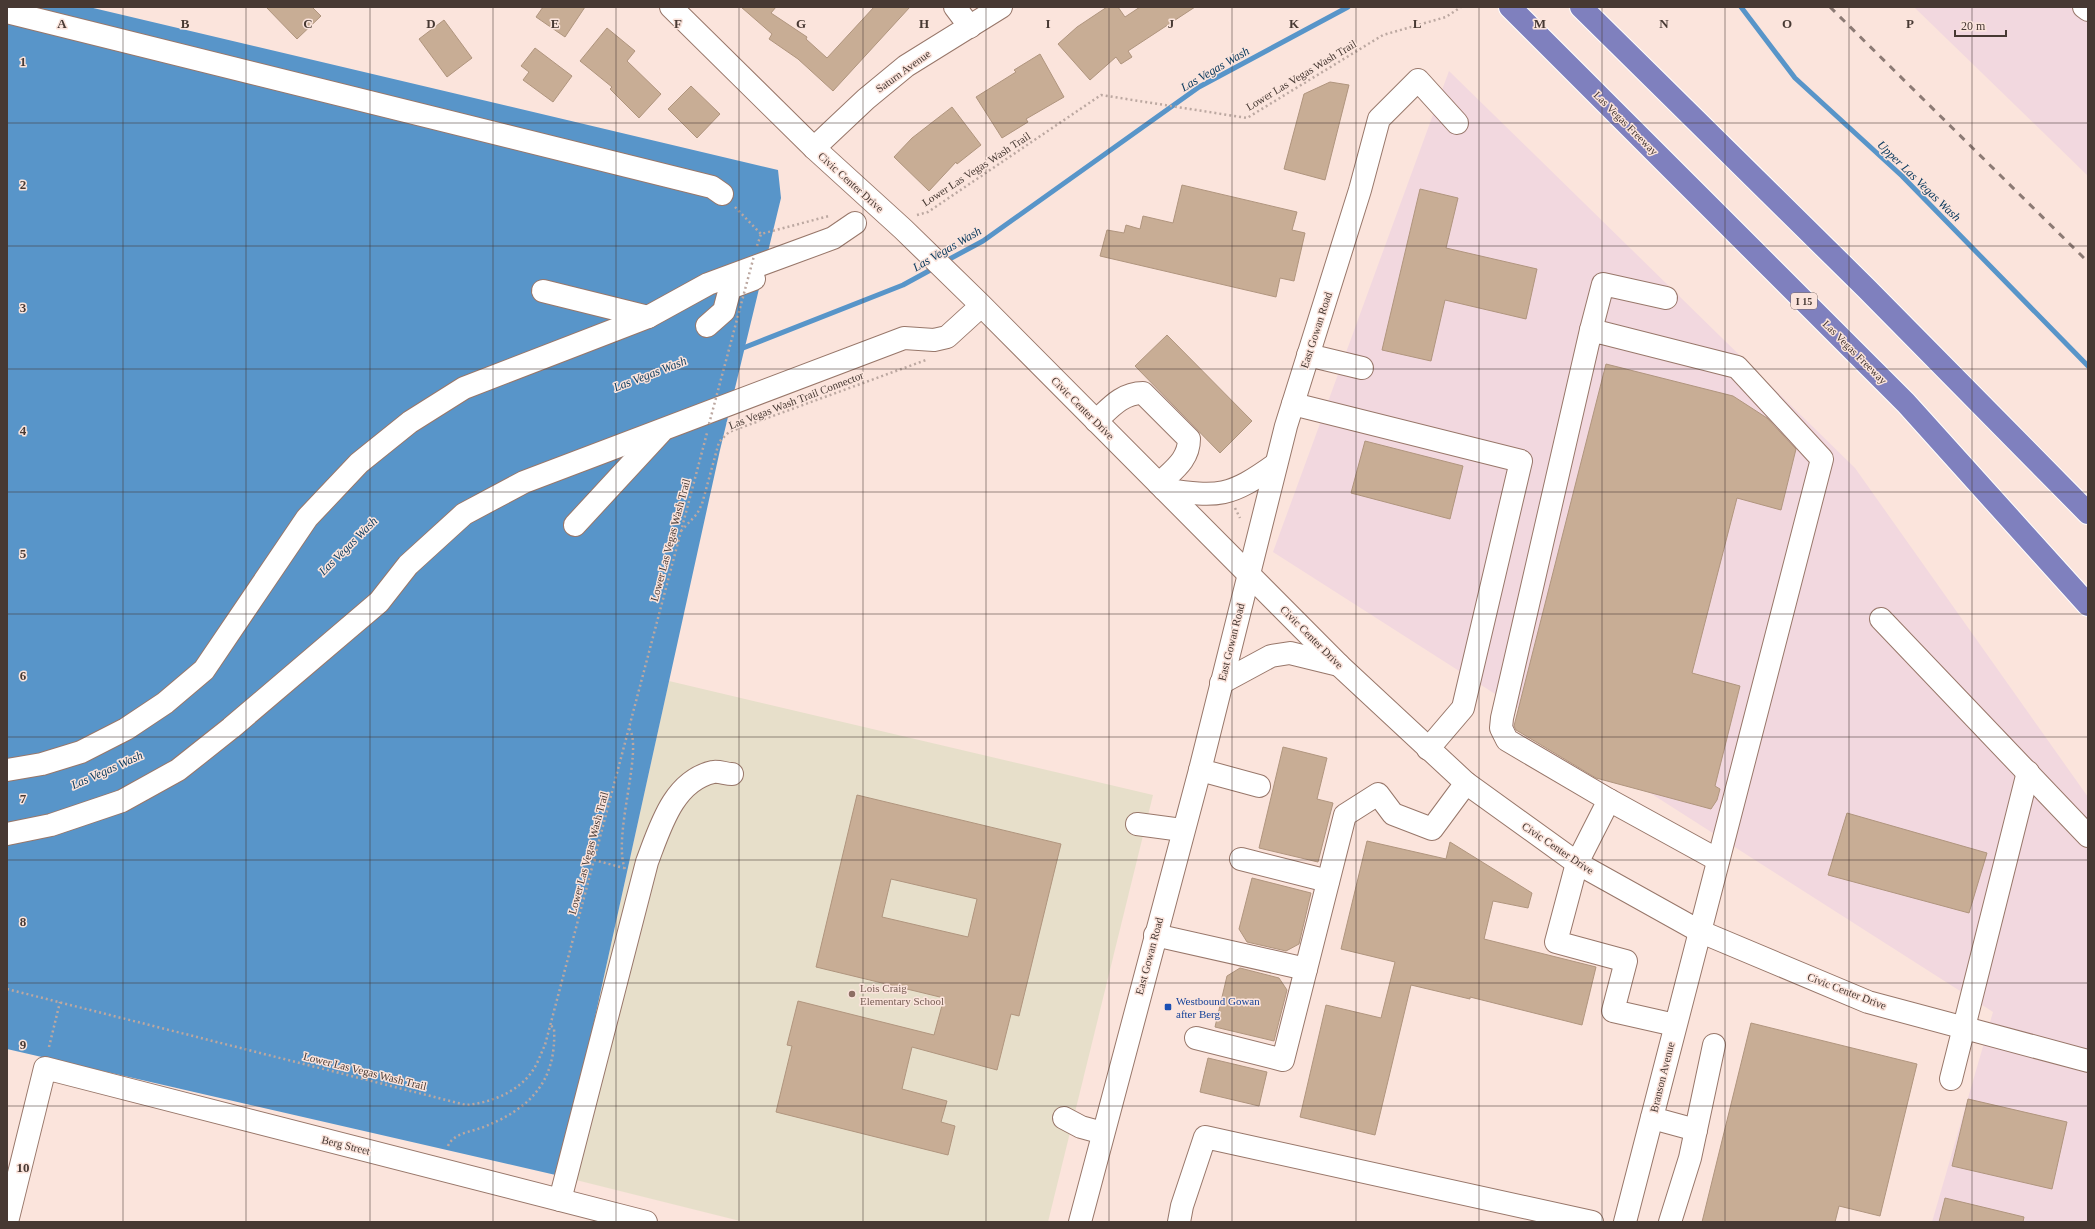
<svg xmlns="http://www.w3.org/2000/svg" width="2095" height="1229" font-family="'Times New Roman',serif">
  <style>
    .industrial { fill: #f2d8df }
    .education { fill: #e7dfca }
    .water { fill: #5895c9 }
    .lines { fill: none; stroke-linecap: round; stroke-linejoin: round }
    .stream { stroke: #5895c9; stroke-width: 5 }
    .building { fill: #c8ad95; stroke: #b0957e; fill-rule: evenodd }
    .minor-casing { stroke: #98776a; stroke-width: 24 }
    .highway-casing { stroke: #fff; stroke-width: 24 }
    .path { stroke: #bca8a1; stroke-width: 2.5; stroke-dasharray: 2 3; stroke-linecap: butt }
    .minor { stroke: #fff; stroke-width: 22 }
    .highway { stroke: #7f80be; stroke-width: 22 }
    .rail { stroke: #8c7a74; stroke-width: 3; stroke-dasharray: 7 7; stroke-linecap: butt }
    .path-bridge { stroke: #bca8a1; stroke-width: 2.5; stroke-dasharray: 2 3; stroke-linecap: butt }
    .grid { fill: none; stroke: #473933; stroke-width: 1; stroke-opacity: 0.55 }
    .education-dot { fill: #8d6e63; stroke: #fbe4dc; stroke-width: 1.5 }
    .transit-dot { fill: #1a4fb4; stroke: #fbe4dc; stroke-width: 1.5 }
    .labels { text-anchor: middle; stroke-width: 3; stroke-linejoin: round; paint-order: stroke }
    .shield { fill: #fbe4dc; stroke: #7d6c66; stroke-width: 1 }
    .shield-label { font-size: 10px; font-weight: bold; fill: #473933 }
    .street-label { font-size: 11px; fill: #473933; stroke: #fbe4dc }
    .education-label { font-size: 11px; fill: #785e54; stroke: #fbe4dc; text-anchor: start }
    .transit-label { font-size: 11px; fill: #164399; stroke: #fbe4dc; text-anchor: start }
    .water-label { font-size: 12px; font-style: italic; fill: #0e3d60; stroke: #fbe4dc }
    .grid-label { font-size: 13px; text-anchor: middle; font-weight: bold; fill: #473933; stroke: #fbe4dc; stroke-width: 3; stroke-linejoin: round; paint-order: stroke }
  </style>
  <rect width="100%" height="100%" fill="#fbe4dc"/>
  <g class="industrial">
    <polygon points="1914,7 2088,7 2088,176"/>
    <polygon points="1449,71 1855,468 2088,797 2088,1222 1932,1222 1993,1012 1273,552"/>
  </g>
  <polygon class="education" points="669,681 1153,795 1048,1222 744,1222 560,1176"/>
  <polygon class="water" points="7,7 89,7 778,170 781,198 720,450 560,1176 7,1049"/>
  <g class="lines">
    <g class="stream">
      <polyline points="1741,7 1795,78 1902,176 2088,366"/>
      <polyline points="944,262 983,241 1199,87 1348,7"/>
      <polyline points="738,350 903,285 936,267"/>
    </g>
  </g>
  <g class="building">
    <polygon points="266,7 312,7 321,16 297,39"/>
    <polygon points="543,7 585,7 565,37 536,17"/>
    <polygon points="741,7 776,7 771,13 807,37 806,39 827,58 874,7 910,7 833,91 798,59 769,39 772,34"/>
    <polygon points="1107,7 1118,7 1125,17 1140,7 1195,7 1128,51 1132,57 1121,64 1116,57 1090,80 1058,44 1077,27"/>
    <polygon points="444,20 472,58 447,77 419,39"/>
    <polygon points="607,28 635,51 627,61 661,94 639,118 610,89 612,87 580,61"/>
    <polygon points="535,48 572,76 553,102 523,80 529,72 521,66"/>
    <polygon points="1040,54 1064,97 1026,119 1028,122 1002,138 976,97 1016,72 1014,70"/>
    <polygon points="1330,82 1349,85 1325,180 1284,169 1304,94"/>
    <polygon points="691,86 720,114 697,138 668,109"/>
    <polygon points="952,107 981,145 957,164 956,162 929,191 894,157 912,138"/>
    <polygon points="1182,185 1297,212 1292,230 1305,233 1294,281 1280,278 1276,297 1100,256 1107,230 1124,233 1126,225 1140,229 1143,216 1173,223"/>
    <polygon points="1420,189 1458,198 1446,248 1537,269 1526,319 1445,300 1431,361 1382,350"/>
    <polygon points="1167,335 1252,421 1220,453 1135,366"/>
    <polygon points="1606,364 1733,396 1767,418 1796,449 1781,510 1737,498 1692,673 1740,686 1715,786 1720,789 1717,800 1711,809 1596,778 1516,730 1514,726"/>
    <polygon points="1365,441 1463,466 1450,519 1351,493"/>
    <polygon points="1283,747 1327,758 1317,799 1333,803 1318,862 1259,848"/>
    <path d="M857,795l204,49 -42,172 -8,-2 -14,56 -85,-23 -10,42 45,12 -6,21 14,4 -7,29 -172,-43 16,-66 -5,-1 11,-44 136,34 10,-37 -128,-31zM891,879l86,20 -9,38 -86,-20z"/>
    <polygon points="1847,813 1987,853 1969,913 1828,875"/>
    <polygon points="1367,841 1446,859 1450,842 1532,893 1528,908 1493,901 1484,939 1596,967 1582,1025 1470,997 1470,999 1411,985 1375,1135 1300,1117 1326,1005 1381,1018 1395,962 1341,949"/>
    <polygon points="1252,878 1311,893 1299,944 1286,951 1247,942 1239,929"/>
    <polygon points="1240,968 1279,978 1287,990 1274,1041 1215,1027 1227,976"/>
    <polygon points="1751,1023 1917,1064 1880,1216 1839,1206 1835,1222 1702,1222"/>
    <polygon points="1208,1058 1267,1072 1259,1106 1200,1092"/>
    <polygon points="1968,1099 2067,1122 2052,1189 1952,1166"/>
    <polygon points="1945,1198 2024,1217 2023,1222 1939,1222"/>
  </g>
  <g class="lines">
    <g class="minor-casing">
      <g id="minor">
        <polyline points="671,7 814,148 903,229 979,303 1339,665 1466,783 1577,863 1699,931 1868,1002 2088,1061"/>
        <polyline points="955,7 970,27"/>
        <polyline points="2084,7 2088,10"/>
        <polyline points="7,12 712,187 722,194"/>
        <polyline points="814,148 866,99 906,66 1001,7"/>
        <polyline points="543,291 648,317"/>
        <polyline points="707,326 724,311 730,288 754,279"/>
        <polyline points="1591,330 1603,284 1666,298"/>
        <polyline points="1308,355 1362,368"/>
        <polyline points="1293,404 1521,461 1463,708 1428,749"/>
        <path d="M1096,421c14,-13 26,-28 47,-28l46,46c0,21 -16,31 -30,45"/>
        <path d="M1164,489c55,9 66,8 112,-25"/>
        <polyline points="575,525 661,432"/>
        <polyline points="1881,619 2088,836"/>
        <polyline points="1221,683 1271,656 1290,653 1339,665"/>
        <polyline points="7,770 42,764 81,752 126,729 165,703 204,670 307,518 359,463 410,422 464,388 648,317 708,284 833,238 855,223"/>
        <polyline points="1200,770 1259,786"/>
        <polyline points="1609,800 1718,860"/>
        <polyline points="1137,824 1182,830"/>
        <polyline points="7,834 51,825 122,801 178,770 231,728 379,602 408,565 464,514 524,482 904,338 934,340 947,337 981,306"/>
        <polyline points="1241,859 1328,881"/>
        <polyline points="1155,935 1306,969"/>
        <polyline points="1196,1038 1283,1060 1345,815 1378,794 1393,814 1432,829 1466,783"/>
        <polyline points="1951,1079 2028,772"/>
        <polyline points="1064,1118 1081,1127 1103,1133"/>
        <polyline points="1652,1118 1696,1130"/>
        <path d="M560,1200l87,-338c13,-34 26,-81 66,-90 6,-1 13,2 19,2"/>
        <polyline points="7,1222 45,1068 646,1222"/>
        <polyline points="1080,1222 1200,770 1286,426 1360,190 1379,119 1418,80 1457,123"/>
        <polyline points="1179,1222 1182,1206 1205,1137 1592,1222"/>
        <polyline points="1625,1222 1822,459 1737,367 1591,330 1502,718 1501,728 1507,740 1609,800 1577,863 1556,942 1626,961 1613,1011 1675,1025"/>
        <polyline points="1670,1222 1690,1158 1714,1045"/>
      </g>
    </g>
    <g class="highway-casing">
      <g id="highway">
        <polyline points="1510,7 1906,403 2088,605"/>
        <polyline points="1581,7 1866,288 2088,513"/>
      </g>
    </g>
    <g class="path">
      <polyline points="735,207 761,234"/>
      <polyline points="917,215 928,212 1101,95 1247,118 1383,35 1446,17 1461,7"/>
      <polyline points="757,246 761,234 829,216"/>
      <polyline points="1235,508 1240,518"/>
      <polyline points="681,531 697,514 702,504 719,442 729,432 926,360"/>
      <polyline points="594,860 624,868"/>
      <path d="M625,869c-13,-33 19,-120 4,-141"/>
      <path d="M7,989l459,116c24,-2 53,-13 67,-35 5,-7 8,-17 12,-25l162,-612"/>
      <polyline points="49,1047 60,1002"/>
      <path d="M448,1146c5,-12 21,-14 33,-18 48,-18 76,-46 73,-100l-4,-3"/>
    </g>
    <use href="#minor" class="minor"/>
    <use href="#highway" class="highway"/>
    <polyline class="rail" points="1830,7 2088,262"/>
    <polyline class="path-bridge" points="709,424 754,256"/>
  </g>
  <path class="grid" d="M123,7v1215M246,7v1215M370,7v1215M493,7v1215M616,7v1215M739,7v1215M863,7v1215M986,7v1215M1109,7v1215M1232,7v1215M1356,7v1215M1479,7v1215M1602,7v1215M1725,7v1215M1849,7v1215M1972,7v1215M7,123h2081M7,246h2081M7,369h2081M7,492h2081M7,614h2081M7,737h2081M7,860h2081M7,983h2081M7,1106h2081"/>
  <circle class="education-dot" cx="852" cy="994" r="4"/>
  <rect class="transit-dot" x="1164" y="1003" width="8" height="8" rx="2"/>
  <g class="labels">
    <rect class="shield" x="1791" y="293" width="26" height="16" rx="3"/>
    <g class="shield-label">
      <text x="1804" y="305">I 15</text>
    </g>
    <g class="street-label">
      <text transform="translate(903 71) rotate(-36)" y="4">Saturn Avenue</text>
      <text transform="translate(1301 75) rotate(-31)" y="4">Lower Las Vegas Wash Trail</text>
      <text transform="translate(1626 123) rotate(45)" y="4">Las Vegas Freeway</text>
      <text transform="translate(976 169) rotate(-33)" y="4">Lower Las Vegas Wash Trail</text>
      <text transform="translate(851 182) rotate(42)" y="4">Civic Center Drive</text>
      <text transform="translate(1316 330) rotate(-72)" y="4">East Gowan Road</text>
      <text transform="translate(1855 352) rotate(45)" y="4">Las Vegas Freeway</text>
      <text transform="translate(796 400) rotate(-21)" y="4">Las Vegas Wash Trail Connector</text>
      <text transform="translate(1083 408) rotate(45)" y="4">Civic Center Drive</text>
      <text transform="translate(670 540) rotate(-75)" y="4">Lower Las Vegas Wash Trail</text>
      <text transform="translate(1312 637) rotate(45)" y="4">Civic Center Drive</text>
      <text transform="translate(1231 642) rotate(-76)" y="4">East Gowan Road</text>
      <text transform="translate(1558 848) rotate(34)" y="4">Civic Center Drive</text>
      <text transform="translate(588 853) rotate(-75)" y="4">Lower Las Vegas Wash Trail</text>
      <text transform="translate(1149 956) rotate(-75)" y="4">East Gowan Road</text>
      <text transform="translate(1847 991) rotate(21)" y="4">Civic Center Drive</text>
      <text transform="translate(365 1071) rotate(14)" y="4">Lower Las Vegas Wash Trail</text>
      <text transform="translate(1662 1077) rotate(-76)" y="4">Branson Avenue</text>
      <text transform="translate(346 1145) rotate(14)" y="4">Berg Street</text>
    </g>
    <g class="education-label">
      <text x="860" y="992">Lois Craig<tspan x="860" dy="13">Elementary School</tspan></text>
    </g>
    <g class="transit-label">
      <text x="1176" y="1005">Westbound Gowan<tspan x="1176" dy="13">after Berg</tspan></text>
    </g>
    <g class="water-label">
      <text transform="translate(1215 69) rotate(-30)" y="4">Las Vegas Wash</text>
      <text transform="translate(1919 181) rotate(44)" y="4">Upper Las Vegas Wash</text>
      <text transform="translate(947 249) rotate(-30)" y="4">Las Vegas Wash</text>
      <text transform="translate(650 374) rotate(-21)" y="4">Las Vegas Wash</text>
      <text transform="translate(348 546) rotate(-45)" y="4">Las Vegas Wash</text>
      <text transform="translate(107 770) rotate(-24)" y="4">Las Vegas Wash</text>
    </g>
  </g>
  <g class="grid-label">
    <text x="62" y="28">A</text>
    <text x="185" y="28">B</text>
    <text x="308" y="28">C</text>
    <text x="431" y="28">D</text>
    <text x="555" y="28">E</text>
    <text x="678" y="28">F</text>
    <text x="801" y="28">G</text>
    <text x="924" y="28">H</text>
    <text x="1048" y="28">I</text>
    <text x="1171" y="28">J</text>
    <text x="1294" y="28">K</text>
    <text x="1417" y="28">L</text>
    <text x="1540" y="28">M</text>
    <text x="1664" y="28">N</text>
    <text x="1787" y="28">O</text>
    <text x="1910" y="28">P</text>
    <text x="23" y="66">1</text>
    <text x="23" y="189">2</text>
    <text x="23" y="312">3</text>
    <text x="23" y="435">4</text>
    <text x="23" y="558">5</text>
    <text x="23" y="680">6</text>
    <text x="23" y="803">7</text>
    <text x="23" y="926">8</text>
    <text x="23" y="1049">9</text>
    <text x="23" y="1172">10</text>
  </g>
  <rect width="2095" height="1229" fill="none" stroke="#473933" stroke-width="16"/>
  <path d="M1955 30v6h51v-6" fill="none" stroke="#473933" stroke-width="2"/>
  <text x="1961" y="30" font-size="12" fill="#473933" stroke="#fbe4dc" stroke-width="3" paint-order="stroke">20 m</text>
</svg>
